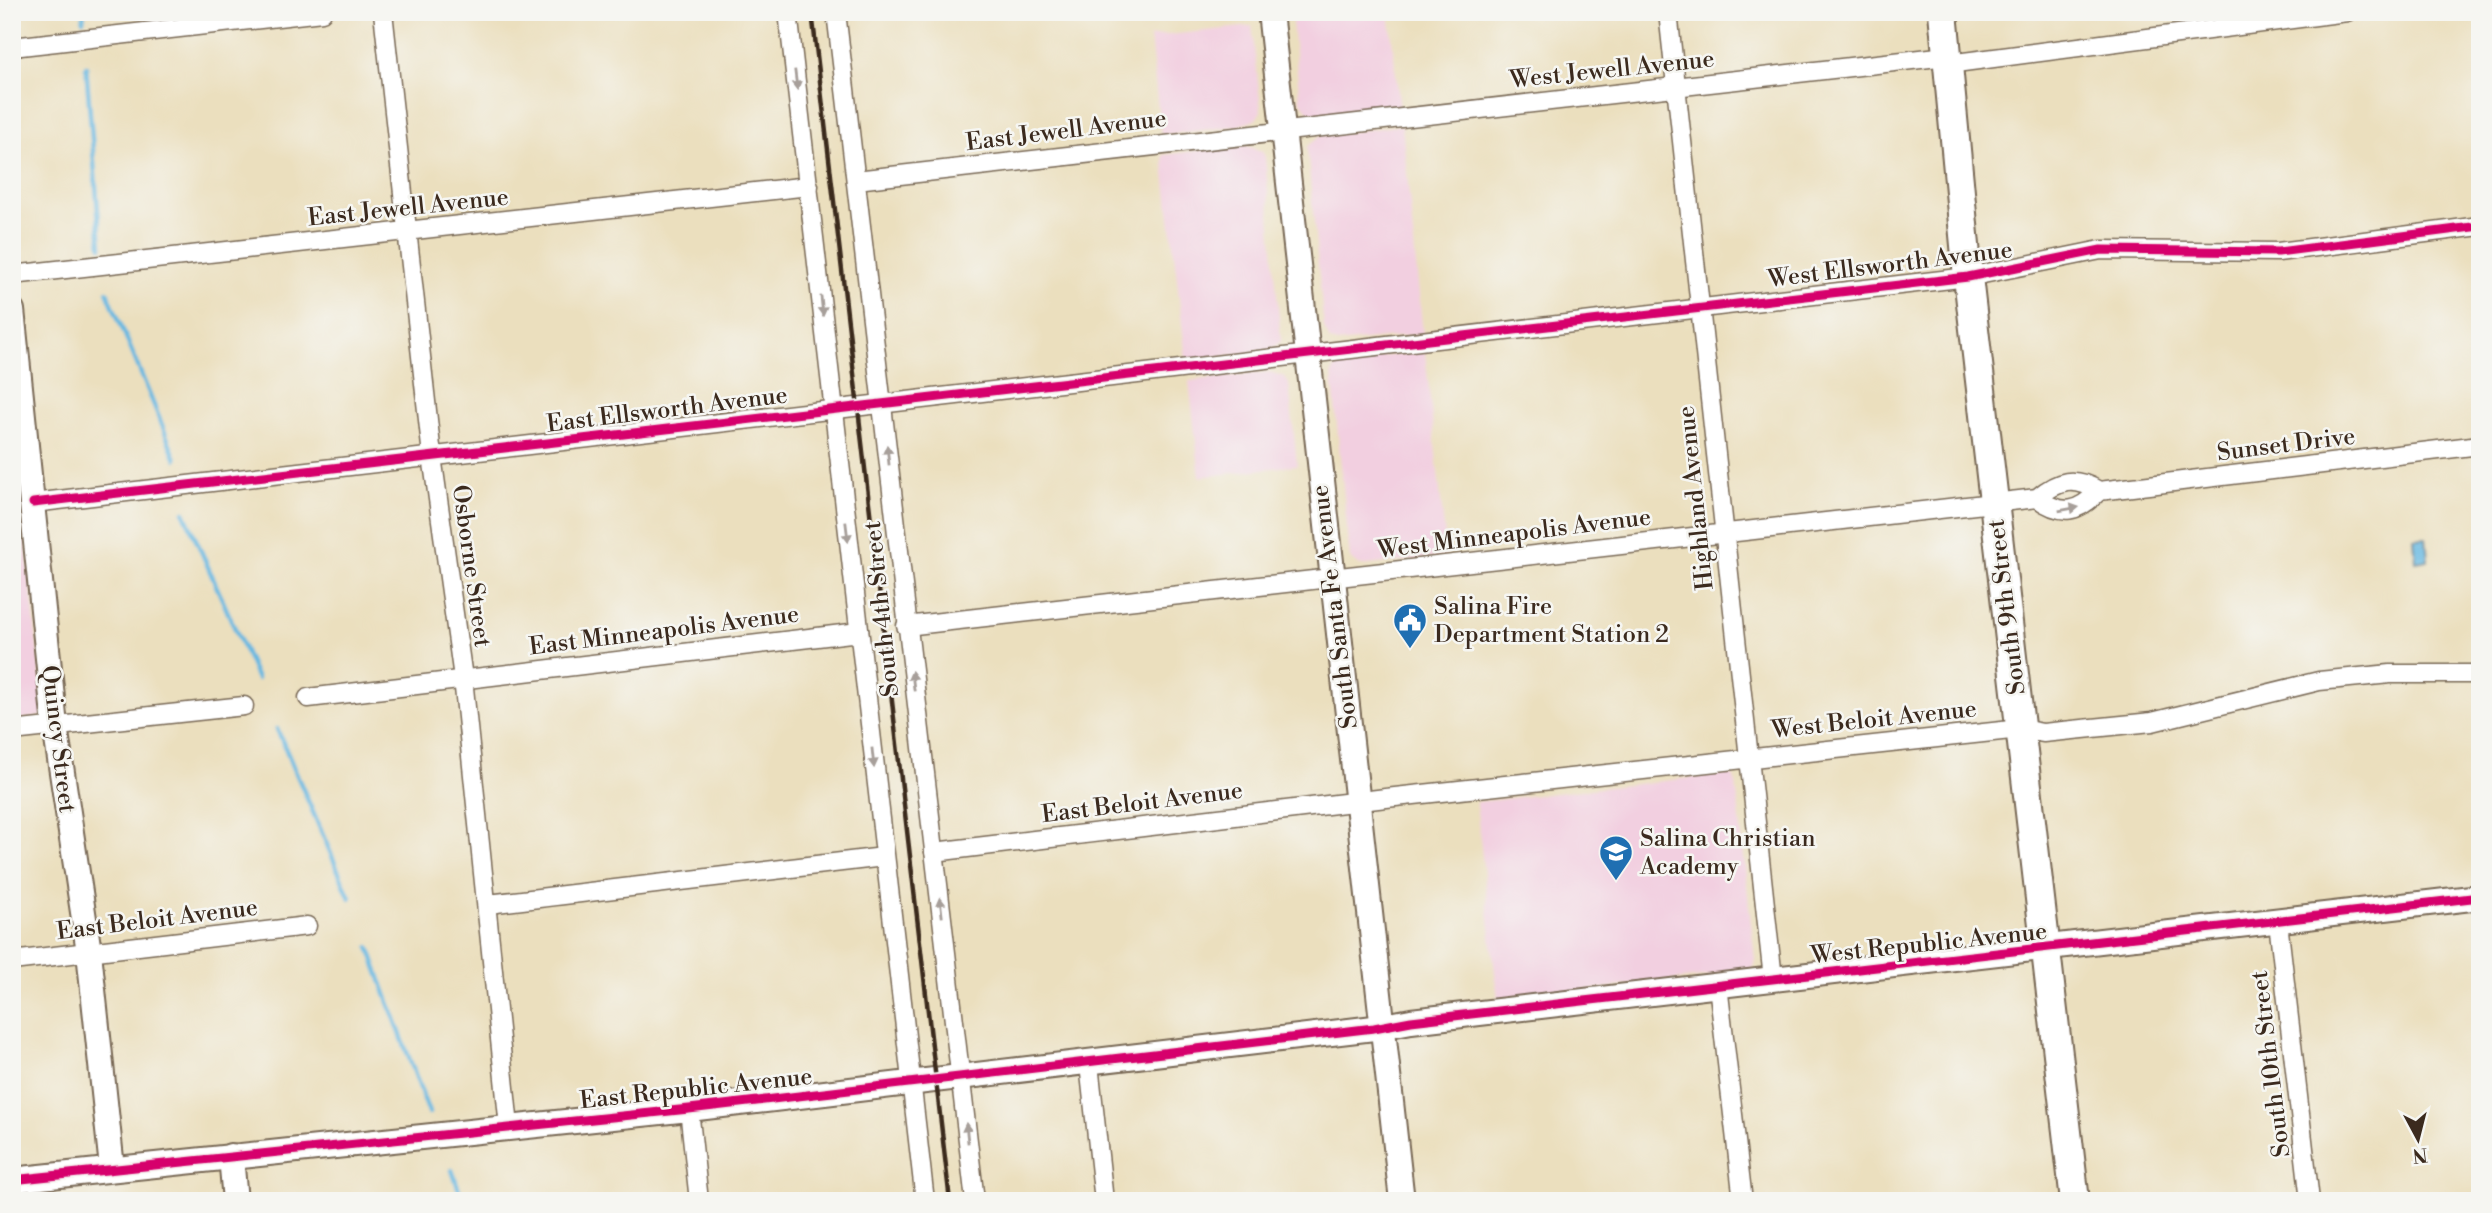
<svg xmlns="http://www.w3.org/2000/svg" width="2492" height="1213" font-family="'Libre Bodoni',serif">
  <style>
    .built { fill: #f2cfe0 }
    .green { fill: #93c97b; stroke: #677a4c; stroke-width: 2 }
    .water { fill: #66b8e1; stroke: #507180; stroke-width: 2 }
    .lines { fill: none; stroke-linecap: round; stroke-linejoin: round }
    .stream { stroke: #66b8e1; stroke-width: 4.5 }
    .street-casing { stroke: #796956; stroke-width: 21 }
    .secondary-casing { stroke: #796956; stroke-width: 28 }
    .primary-casing { stroke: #796956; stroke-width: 32 }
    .street { stroke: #fff; stroke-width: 18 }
    .secondary { stroke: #fff; stroke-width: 24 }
    .primary { stroke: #fff; stroke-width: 28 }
    .rail { stroke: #3b2a1e; stroke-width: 4.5 }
    .cycleway-casing { stroke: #f6f6f2; stroke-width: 13 }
    .cycleway { stroke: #d6006c; stroke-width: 9 }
    .oneway { fill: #a79f9a }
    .labels { text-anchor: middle; stroke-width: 5; stroke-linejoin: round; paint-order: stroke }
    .street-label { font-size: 24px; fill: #3b2a1e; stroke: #f6f6f2 }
    .poi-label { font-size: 24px; fill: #3b2a1e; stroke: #f6f6f2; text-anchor: start }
  </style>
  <rect width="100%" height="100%" fill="#f6f6f2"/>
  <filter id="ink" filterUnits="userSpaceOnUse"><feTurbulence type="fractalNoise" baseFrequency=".0143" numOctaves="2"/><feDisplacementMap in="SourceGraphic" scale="14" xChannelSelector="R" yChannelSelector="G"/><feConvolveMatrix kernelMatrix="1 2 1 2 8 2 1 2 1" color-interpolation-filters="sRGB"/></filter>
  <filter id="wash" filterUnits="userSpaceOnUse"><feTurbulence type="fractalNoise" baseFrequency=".00686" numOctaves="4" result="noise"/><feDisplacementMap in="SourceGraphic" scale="28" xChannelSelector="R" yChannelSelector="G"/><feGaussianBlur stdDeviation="1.57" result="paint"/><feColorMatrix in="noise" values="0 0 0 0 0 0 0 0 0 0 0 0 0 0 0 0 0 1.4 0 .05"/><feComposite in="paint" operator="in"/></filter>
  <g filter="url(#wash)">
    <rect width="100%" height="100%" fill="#ebdfbe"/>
    <g class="built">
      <polygon points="1291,12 1389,12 1400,109 1322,117 1310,114 1300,100"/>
      <polygon points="1252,26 1261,111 1257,118 1238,126 1161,135 1150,37"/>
      <polygon points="1402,125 1423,334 1337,343 1330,341 1324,328 1307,147 1320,136"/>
      <polygon points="1244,145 1262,151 1265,157 1281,341 1269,351 1186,360 1163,155"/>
      <polygon points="1425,352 1447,556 1360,566 1350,558 1332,373 1339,363 1348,360"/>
      <polygon points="1270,372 1285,377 1289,384 1297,465 1200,477 1189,381"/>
      <polygon points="12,412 44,709 41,716 12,721"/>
      <polygon points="1726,774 1733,776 1736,783 1755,961 1752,969 1746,972 1498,1000 1476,802"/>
    </g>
    <polygon class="green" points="12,614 20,683 12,693"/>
    <polygon class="water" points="2426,537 2428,560 2416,562 2414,538"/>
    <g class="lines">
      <g class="stream">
        <polyline points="83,20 84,12"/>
        <polyline points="86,66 101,247"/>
        <polyline points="107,291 176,459"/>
        <polyline points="184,512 257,679"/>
        <polyline points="277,729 350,898"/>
        <polyline points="369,947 429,1113"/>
        <polyline points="452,1170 463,1201"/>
      </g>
    </g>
  </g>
  <g filter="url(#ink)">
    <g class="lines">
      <g class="street-casing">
        <g id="street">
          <polyline points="383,12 432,456 463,678 509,1127"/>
          <polyline points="788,12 925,1201"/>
          <polyline points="836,12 975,1201"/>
          <polyline points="1668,12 1773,979"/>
          <polyline points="12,47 322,12"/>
          <polyline points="1948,64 2347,12"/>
          <polyline points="856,180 1947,56"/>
          <polyline points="12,275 809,186"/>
          <path d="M2037,498c25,18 41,15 62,-7"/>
          <polyline points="33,503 1968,277 2101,250 2278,252 2480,226"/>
          <path d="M906,626l1131,-128c21,-18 37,-22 62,-7l381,-46"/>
          <polyline points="308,698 859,632"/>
          <polyline points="12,731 244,706"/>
          <polyline points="934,852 1386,798 2020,729 2043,733 2152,722 2319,681 2390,674 2477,674"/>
          <polyline points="488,904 884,857"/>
          <polyline points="2278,922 2310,1201"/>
          <polyline points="12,961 307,926"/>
          <polyline points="1718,985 1743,1201"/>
          <polyline points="1089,1064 1104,1201"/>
          <polyline points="689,1109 699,1201"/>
        </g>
      </g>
      <g class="secondary-casing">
        <g id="secondary">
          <polyline points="1270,12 1402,1201"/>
          <polyline points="12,310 55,726 89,952 112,1168"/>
          <polyline points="231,1156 235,1201"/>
          <polyline points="12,1180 689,1109 1374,1028 1411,1021 2480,897"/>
        </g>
      </g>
      <g class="primary-casing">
        <polyline id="primary" points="1943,12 1968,277 2075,1201"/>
      </g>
      <use href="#street" class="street"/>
      <use href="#secondary" class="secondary"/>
      <use href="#primary" class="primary"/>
      <polyline class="rail" points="812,12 950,1201"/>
      <g class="cycleway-casing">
        <g id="cycleway">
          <polyline points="33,503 1968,277 2101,250 2278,252 2480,226"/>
          <polyline points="12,1180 689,1109 1374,1028 1411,1021 2480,897"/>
        </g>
      </g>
      <use href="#cycleway" class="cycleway"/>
    </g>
    <defs><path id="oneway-solid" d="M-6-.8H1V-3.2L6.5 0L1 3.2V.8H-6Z" transform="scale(1.75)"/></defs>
    <g class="oneway">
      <use href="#oneway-solid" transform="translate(796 80) rotate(83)"/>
      <use href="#oneway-solid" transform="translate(822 306) rotate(84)"/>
      <use href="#oneway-solid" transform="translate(888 455) rotate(-96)"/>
      <use href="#oneway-solid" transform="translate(2069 509) rotate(-10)"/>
      <use href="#oneway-solid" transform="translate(847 532) rotate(83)"/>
      <use href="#oneway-solid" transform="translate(913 681) rotate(-97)"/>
      <use href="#oneway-solid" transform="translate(873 758) rotate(84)"/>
      <use href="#oneway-solid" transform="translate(941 907) rotate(-97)"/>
      <use href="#oneway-solid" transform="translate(967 1133) rotate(-96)"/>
    </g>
  </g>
  <defs>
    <g id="civic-pin" transform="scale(1.75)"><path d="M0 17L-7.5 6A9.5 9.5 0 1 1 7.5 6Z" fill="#1f6fb2" stroke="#f6f6f2"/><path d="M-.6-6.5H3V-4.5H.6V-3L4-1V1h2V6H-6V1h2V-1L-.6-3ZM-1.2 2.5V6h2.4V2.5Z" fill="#fff"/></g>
    <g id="school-pin" transform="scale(1.75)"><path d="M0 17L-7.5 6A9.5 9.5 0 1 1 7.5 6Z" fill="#1f6fb2" stroke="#f6f6f2"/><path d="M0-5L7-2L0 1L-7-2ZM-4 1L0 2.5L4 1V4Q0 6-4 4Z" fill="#fff"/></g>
  </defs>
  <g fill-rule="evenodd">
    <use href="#civic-pin" x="1410" y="620"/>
    <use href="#school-pin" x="1616" y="852"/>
  </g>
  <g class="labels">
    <g class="street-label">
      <text transform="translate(1612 69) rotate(-6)" y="8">West Jewell Avenue</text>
      <text transform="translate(1066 130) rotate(-7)" y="8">East Jewell Avenue</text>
      <text transform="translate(408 207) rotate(-6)" y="8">East Jewell Avenue</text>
      <text transform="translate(1890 264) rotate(-7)" y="8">West Ellsworth Avenue</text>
      <text transform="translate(667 409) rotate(-7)" y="8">East Ellsworth Avenue</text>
      <text transform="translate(2286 444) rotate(-7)" y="8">Sunset Drive</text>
      <text transform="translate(1695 498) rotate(-96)" y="8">Highland Avenue</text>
      <text transform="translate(1514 533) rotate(-7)" y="8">West Minneapolis Avenue</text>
      <text transform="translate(472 566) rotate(82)" y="8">Osborne Street</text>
      <text transform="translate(1334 607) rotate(-97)" y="8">South Santa Fe Avenue</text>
      <text transform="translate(2006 607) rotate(-97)" y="8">South 9th Street</text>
      <text transform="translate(881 609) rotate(-96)" y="8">South 4th Street</text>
      <text transform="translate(664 630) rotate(-7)" y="8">East Minneapolis Avenue</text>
      <text transform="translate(1874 719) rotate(-6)" y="8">West Beloit Avenue</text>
      <text transform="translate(59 739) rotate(83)" y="8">Quincy Street</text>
      <text transform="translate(1142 802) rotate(-7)" y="8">East Beloit Avenue</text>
      <text transform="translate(157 919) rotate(-7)" y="8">East Beloit Avenue</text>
      <text transform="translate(1929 943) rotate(-6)" y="8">West Republic Avenue</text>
      <text transform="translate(2270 1064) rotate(-97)" y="8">South 10th Street</text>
      <text transform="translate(696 1088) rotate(-6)" y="8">East Republic Avenue</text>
    </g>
    <g class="poi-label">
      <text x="1434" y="614">Salina Fire<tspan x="1434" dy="28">Department Station 2</tspan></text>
      <text x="1640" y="846">Salina Christian<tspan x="1640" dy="28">Academy</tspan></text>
    </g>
  </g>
  <rect width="2492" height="1213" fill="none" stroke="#f6f6f2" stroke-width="42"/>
  <g transform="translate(2418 1139) rotate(173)" stroke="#f6f6f2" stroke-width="5" paint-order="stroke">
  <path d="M0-5L12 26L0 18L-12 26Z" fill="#3b2a1e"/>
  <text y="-10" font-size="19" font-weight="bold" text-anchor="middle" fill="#3b2a1e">N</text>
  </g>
</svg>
